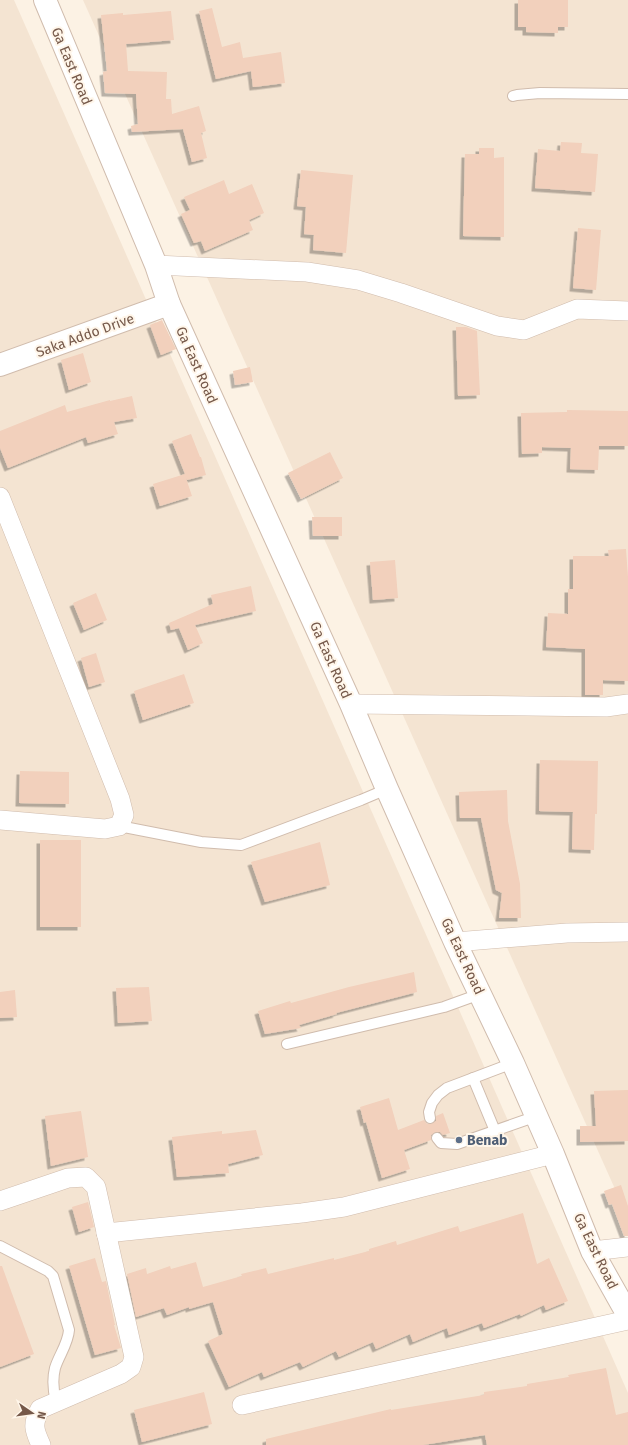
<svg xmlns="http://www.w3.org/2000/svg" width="628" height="1445" font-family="'Fira Sans',sans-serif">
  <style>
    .residential { fill: #f4e4d2 }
    .building { fill: #f2d0bc; filter: url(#shadow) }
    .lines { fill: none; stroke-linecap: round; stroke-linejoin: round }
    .service-casing { stroke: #d0bcad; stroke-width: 12 }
    .minor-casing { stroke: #d0bcad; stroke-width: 20 }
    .tertiary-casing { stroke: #d0bcad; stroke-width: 24 }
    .service { stroke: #fff; stroke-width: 10 }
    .minor { stroke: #fff; stroke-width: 19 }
    .tertiary { stroke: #fff; stroke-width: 22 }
    .service-dot { fill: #5c6f8a; stroke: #fff6ea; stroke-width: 1.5 }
    .labels { text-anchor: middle; stroke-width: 4; stroke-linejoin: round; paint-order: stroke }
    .street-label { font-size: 14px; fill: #755849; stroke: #fff6ea }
    .service-label { font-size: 14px; font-weight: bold; fill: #4e5e75; stroke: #fff6ea; text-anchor: start }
  </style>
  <defs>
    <filter id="shadow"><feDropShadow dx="-3.5" dy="3.5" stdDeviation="0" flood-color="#0004"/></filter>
  </defs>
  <rect width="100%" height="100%" fill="#fcf2e4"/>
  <g class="residential">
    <polygon points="0,0 14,0 628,1393 628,1445 0,1445"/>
    <polygon points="83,0 628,0 628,1218"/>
  </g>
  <g class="building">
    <polygon points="518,0 568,0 568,27 558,27 558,33 526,32 526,27 518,27"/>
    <polygon points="212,8 222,47 240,42 243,58 281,52 285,83 253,87 251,71 216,79 199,11"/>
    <polygon points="171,11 174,40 126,44 128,71 167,72 166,99 171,99 172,114 199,106 206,131 201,133 207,158 192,162 183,129 132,132 131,126 138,124 136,94 105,93 103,72 107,71 101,15 123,13 123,15"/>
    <polygon points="561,142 582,143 581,153 598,154 595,192 535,188 538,149 560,151"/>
    <polygon points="479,148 494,148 494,158 504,157 504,237 463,236 465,154 479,154"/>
    <polygon points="301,170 353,175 346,253 313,250 314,235 304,234 306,207 297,206"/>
    <polygon points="224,180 229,194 252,184 264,213 249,220 253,230 205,251 201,241 194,243 181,214 190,210 184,197"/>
    <polygon points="578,228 601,230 596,290 573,288"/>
    <polygon points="162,320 176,349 161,355 150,325"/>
    <polygon points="456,327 466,327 477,331 480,395 458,396"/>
    <polygon points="83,353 91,382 69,390 61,360"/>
    <polygon points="250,367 253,382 235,385 233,371"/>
    <polygon points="132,396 137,418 114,422 118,434 88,443 86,437 8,468 0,448 0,431 65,405 67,412 110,400 110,401"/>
    <polygon points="567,410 628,411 628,446 599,446 598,470 570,469 571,448 542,447 542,453 522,454 521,413 567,412"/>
    <polygon points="191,434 200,457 201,457 206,475 187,480 186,478 192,496 160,506 153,484 185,474 172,441"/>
    <polygon points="330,452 343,478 301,499 288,473"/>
    <polygon points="312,517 342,517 342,536 313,536"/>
    <polygon points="626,549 628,577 628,681 603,680 603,695 585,695 585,649 546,647 548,613 568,614 568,589 573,589 573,556 609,556 608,550"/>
    <polygon points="395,560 398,598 373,600 370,562"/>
    <polygon points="251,586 256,611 195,625 203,643 188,650 179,628 171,630 169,623 213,604 211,595"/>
    <polygon points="96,593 107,620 84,630 73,603"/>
    <polygon points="96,653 105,682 89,687 81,658"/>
    <polygon points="184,674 194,703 143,720 134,691"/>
    <polygon points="540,760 598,761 597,814 595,814 594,850 572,849 573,812 539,811"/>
    <polygon points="20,771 69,772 69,804 19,803"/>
    <polygon points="507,790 508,821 520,884 521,918 499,918 502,893 496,890 481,818 460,818 459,792"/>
    <rect x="40" y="840" width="41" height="87"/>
    <polygon points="320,842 330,885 265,902 251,862"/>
    <polygon points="414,972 417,992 336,1013 337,1014 299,1025 301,1028 265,1034 258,1011 290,1001 291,1003 349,987"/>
    <polygon points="149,987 152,1021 118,1023 116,988"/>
    <polygon points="15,990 17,1017 0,1018 0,992"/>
    <polygon points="628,1090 628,1141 580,1142 580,1126 596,1126 594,1091"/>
    <polygon points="389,1098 398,1130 424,1120 427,1124 431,1124 436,1121 436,1116 443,1113 450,1133 443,1135 440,1132 436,1132 431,1135 431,1140 404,1150 410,1169 382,1178 366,1122 364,1123 360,1107"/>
    <polygon points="81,1111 88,1157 51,1166 45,1116"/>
    <polygon points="256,1130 263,1155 228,1164 229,1173 177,1177 172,1137 222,1131 222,1134"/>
    <polygon points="621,1185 628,1206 628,1236 624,1236 612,1204 609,1205 604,1191"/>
    <polygon points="88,1202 94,1227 79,1232 72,1207"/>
    <polygon points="523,1213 537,1264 549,1258 568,1301 546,1310 544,1305 521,1316 520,1314 484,1328 482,1323 449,1335 447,1328 413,1342 410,1334 376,1349 373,1342 339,1357 336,1351 303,1367 300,1362 264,1377 262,1372 229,1387 208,1341 223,1334 213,1302 189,1309 189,1307 167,1315 164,1308 136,1317 127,1274 146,1268 147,1274 170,1266 171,1269 196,1262 203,1287 242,1276 241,1274 266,1268 268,1274 334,1258 334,1260 369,1251 369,1249 396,1241 397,1245 458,1226 460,1232"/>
    <polygon points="95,1258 102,1282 106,1281 115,1325 114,1325 121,1348 95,1355 69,1266"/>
    <polygon points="0,1266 2,1266 34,1354 0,1367"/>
    <polygon points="606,1368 616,1415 628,1412 628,1445 487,1445 485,1435 423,1445 266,1445 266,1439 353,1418 391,1409 391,1410 484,1395 484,1392 527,1386 527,1384 569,1377 568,1375"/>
    <polygon points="204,1392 212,1424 142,1442 134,1410"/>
  </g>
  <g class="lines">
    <g class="service-casing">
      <g id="service">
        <polyline points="513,96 517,95 540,93 628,94"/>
        <polyline points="119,826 201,842 241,845 361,800 387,789"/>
        <polyline points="287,1044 444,1007 480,994"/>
        <polyline points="473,1078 495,1131"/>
        <polyline points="430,1118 429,1112 432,1103 438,1095 447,1088 513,1063"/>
        <polyline points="437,1138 441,1143 457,1144 537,1116"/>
        <path d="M0,1246l48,25 5,5 16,54c-1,14 -10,25 -14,38 -3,12 -2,22 1,34"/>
      </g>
    </g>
    <g class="minor-casing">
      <g id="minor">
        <polyline points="156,265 307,272 358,280 401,293 497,326 524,330 577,309 628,311"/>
        <polyline points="0,497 120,799 124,815 119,826 105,829 0,820"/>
        <polyline points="351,704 606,707 628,704"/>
        <polyline points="455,942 567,933 628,932"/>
        <path d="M0,1201l68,-23 18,-1 10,10 38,170 -3,10 -10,7 -81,35c-8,15 -6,21 1,36"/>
        <polyline points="106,1233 302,1213 344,1207 553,1154"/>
        <polyline points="592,1251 628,1247"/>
        <polyline points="242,1405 628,1320"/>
      </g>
    </g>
    <g class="tertiary-casing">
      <g id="tertiary">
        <polyline points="45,0 156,265 169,304 351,704 387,789 455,942 513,1063 553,1154 592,1251 628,1315"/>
        <polyline points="0,365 169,304"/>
      </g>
    </g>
    <use href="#service" class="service"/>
    <use href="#minor" class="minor"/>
    <use href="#tertiary" class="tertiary"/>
  </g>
  <circle class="service-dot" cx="459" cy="1140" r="4"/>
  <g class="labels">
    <g class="street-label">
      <text transform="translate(72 66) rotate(67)" y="5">Ga East Road</text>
      <text transform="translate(85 335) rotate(-20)" y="5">Saka Addo Drive</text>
      <text transform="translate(197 365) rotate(66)" y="5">Ga East Road</text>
      <text transform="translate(331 660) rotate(66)" y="5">Ga East Road</text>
      <text transform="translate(463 956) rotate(65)" y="5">Ga East Road</text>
      <text transform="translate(596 1251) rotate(64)" y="5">Ga East Road</text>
    </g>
    <g class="service-label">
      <text x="467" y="1145">Benab</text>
    </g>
  </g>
  <g transform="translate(32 1413) rotate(103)" stroke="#fff6ea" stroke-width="3" paint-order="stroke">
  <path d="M0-3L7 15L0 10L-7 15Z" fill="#755849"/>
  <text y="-6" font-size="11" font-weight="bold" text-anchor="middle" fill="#755849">N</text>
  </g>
</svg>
